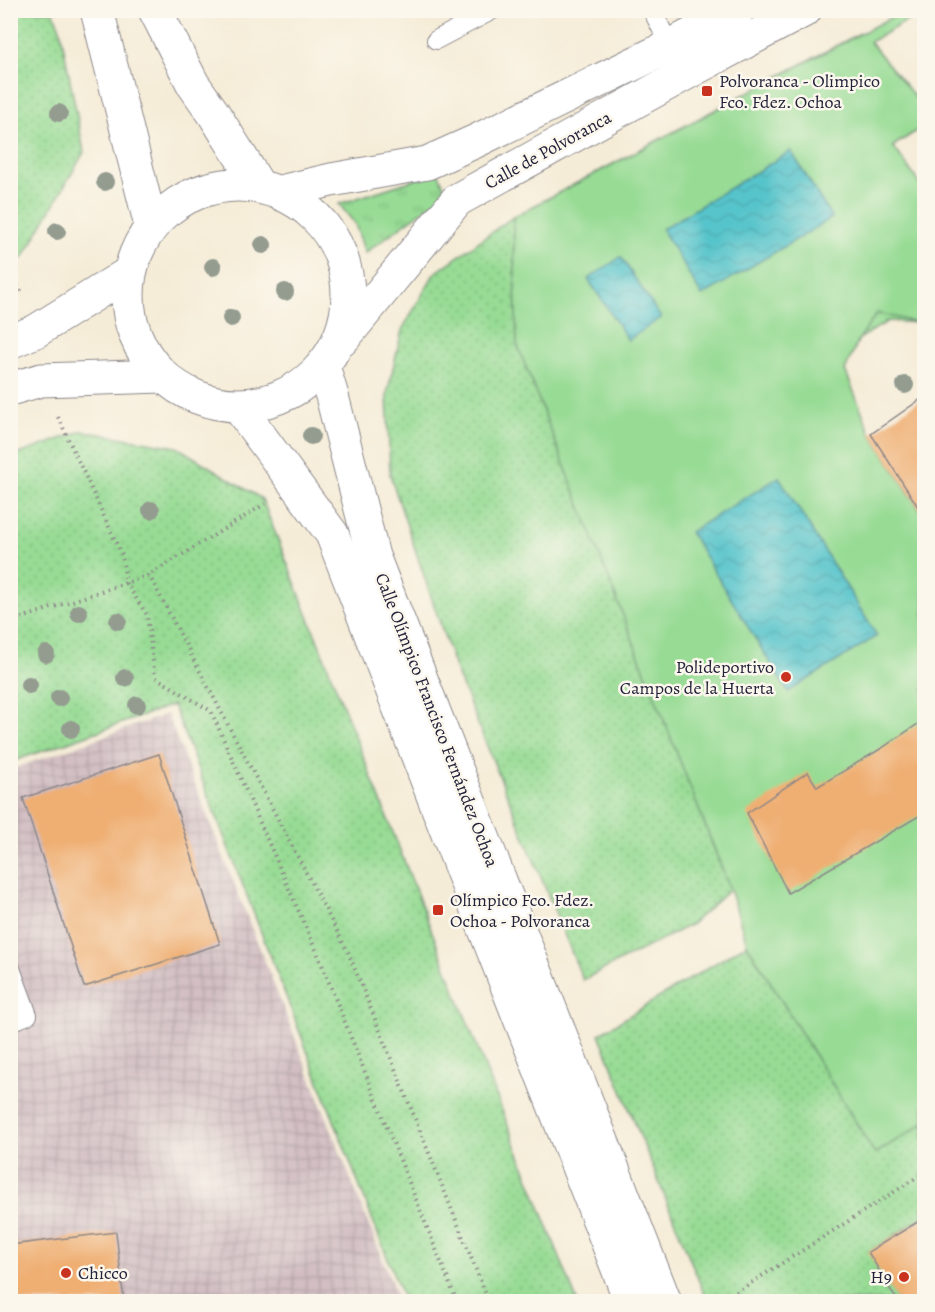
<svg xmlns="http://www.w3.org/2000/svg" width="935" height="1312" font-family="Alegreya,serif">
  <style>
    .industrial { fill: url(#industrial-grid) }
    .grass { fill: url(#grass-tufts); stroke: #5c7e68; stroke-width: 1.5 }
    .park { fill: url(#park-dots); stroke: #5c7e68; stroke-width: 1.5 }
    .garden { fill: #97db94; stroke: #5c7e68; stroke-width: 1.5 }
    .water { fill: url(#water-waves); stroke: #3c7383; stroke-width: 1.5 }
    .building { fill: #efaf73 }
    .lines { fill: none; stroke-linecap: round; stroke-linejoin: round }
    .service-casing { stroke: #8c8789; stroke-width: 20 }
    .tertiary-casing { stroke: #8c8789; stroke-width: 35 }
    .path { stroke: #8c8789; stroke-width: 4; stroke-dasharray: 1.5 4.5; stroke-linecap: butt }
    .service { stroke: #fff; stroke-width: 18 }
    .tertiary { stroke: #fff; stroke-width: 33 }
    .tree { fill: #949c90 }
    .poi-dot { fill: #c8321e; stroke: #fbf7ec; stroke-width: 2 }
    .labels { text-anchor: middle; stroke-width: 5; stroke-linejoin: round; paint-order: stroke }
    .poi-label { font-size: 18px; fill: #22223b; stroke: #fbf7ec; text-anchor: start }
    .street-label { font-size: 18px; fill: #22223b; stroke: #fbf7ec }
  </style>
  <defs>
    <pattern id="industrial-grid" width="8" height="8" patternUnits="userSpaceOnUse" patternTransform="scale(1.5)"><rect width="8" height="8" fill="#d2bec3"/><path d="M0 4h8M4 0v8" fill="none" stroke="#b4a3a8"/></pattern>
    <pattern id="grass-tufts" width="24" height="20" patternUnits="userSpaceOnUse" patternTransform="scale(1.5)"><rect width="24" height="20" fill="#97db94"/><path d="M3 7l-1-3M5 7V3M7 7l1-3M15 17l-1-3M17 17v-4M19 17l1-3" fill="none" stroke="#82bc80"/></pattern>
    <pattern id="park-dots" width="8" height="8" patternUnits="userSpaceOnUse" patternTransform="scale(1.5)"><rect width="8" height="8" fill="#97db94"/><path d="M2 2h.1M6 6h.1" fill="none" stroke="#82bc80" stroke-width="1.8" stroke-linecap="round"/></pattern>
    <pattern id="water-waves" width="16" height="10" patternUnits="userSpaceOnUse" patternTransform="scale(1.5)"><rect width="16" height="10" fill="#56c4cb"/><path d="M0 5q4-4 8 0t8 0" fill="none" stroke="#4ba8af"/></pattern>
  </defs>
  <rect width="100%" height="100%" fill="#fbf7ec"/>
  <filter id="ink" filterUnits="userSpaceOnUse"><feTurbulence type="fractalNoise" baseFrequency=".0167" numOctaves="2"/><feDisplacementMap in="SourceGraphic" scale="12" xChannelSelector="R" yChannelSelector="G"/><feConvolveMatrix kernelMatrix="1 2 1 2 8 2 1 2 1" color-interpolation-filters="sRGB"/></filter>
  <filter id="wash" filterUnits="userSpaceOnUse"><feTurbulence type="fractalNoise" baseFrequency=".008" numOctaves="4" result="noise"/><feDisplacementMap in="SourceGraphic" scale="24" xChannelSelector="R" yChannelSelector="G"/><feGaussianBlur stdDeviation="1.35" result="paint"/><feColorMatrix in="noise" values="0 0 0 0 0 0 0 0 0 0 0 0 0 0 0 0 0 1.4 0 .05"/><feComposite in="paint" operator="in"/></filter>
  <g filter="url(#wash)">
    <rect width="100%" height="100%" fill="#f5ecd7"/>
    <polygon class="industrial" points="167,714 399,1301 11,1301 10,770"/>
    <polygon class="grass" points="438,172 447,193 365,253 355,224 339,204"/>
    <g class="park">
      <polygon points="10,11 53,11 60,28 84,152 23,258 11,262"/>
      <polygon points="862,32 924,108 924,126 893,146 924,190 924,329 918,323 888,321 859,339 845,370 857,403 871,434 924,516 710,838 730,889 692,924 583,980 455,668 390,475 387,394 402,330 434,274 513,217"/>
      <polygon points="82,431 177,447 262,499 577,1301 404,1301 173,705 11,762 11,457"/>
      <polygon points="747,944 875,1153 924,1123 924,1216 869,1252 898,1301 707,1301 599,1034"/>
    </g>
    <polygon class="garden" points="903,11 924,11 870,42 924,108 924,126 893,146 924,190 924,329 918,323 877,313 859,339 845,370 871,434 924,516 924,1123 875,1154 747,944 730,889 517,344 513,217"/>
    <g class="water">
      <polygon points="791,151 832,218 702,296 662,229"/>
      <polygon points="621,257 661,318 628,340 588,279"/>
      <polygon points="779,477 877,636 788,692 690,532"/>
    </g>
    <g id="blocks">
      <g class="building">
        <polygon points="924,397 924,516 871,434"/>
        <polygon points="924,720 924,813 788,893 747,813 808,772 817,787 882,748"/>
        <polygon points="159,754 220,944 84,987 23,798"/>
        <polygon points="924,1218 924,1302 898,1302 868,1252"/>
        <polygon points="116,1232 124,1302 10,1302 10,1245"/>
      </g>
    </g>
  </g>
  <g filter="url(#ink)">
    <use href="#blocks" fill-opacity="0" stroke="#8c8789" stroke-width="1.5"/>
    <g class="lines">
      <g class="service-casing">
        <g id="service">
          <polyline points="652,10 670,46"/>
          <polyline points="436,40 493,10"/>
          <polyline points="10,966 28,1015 10,1022"/>
        </g>
      </g>
      <g class="tertiary-casing">
        <g id="tertiary">
          <polyline points="97,10 151,226"/>
          <polyline points="155,10 193,84 214,114 259,186"/>
          <circle cx="238" cy="295" r="110"/>
          <polyline points="280,192 331,180 427,163 476,141 670,46 738,10"/>
          <polyline points="342,340 457,200 694,69 805,10"/>
          <polyline points="10,342 36,331 129,273"/>
          <polyline points="323,366 332,396 373,556 665,1302"/>
          <polyline points="10,389 41,380 162,376"/>
          <polyline points="238,406 332,534 473,899 631,1302"/>
        </g>
      </g>
      <g class="path">
        <polyline points="10,276 15,280 23,295"/>
        <polyline points="58,417 122,555 126,583 147,615 155,677 211,711 318,955 457,1302"/>
        <polyline points="149,575 348,952 489,1302"/>
        <polyline points="10,622 149,575 265,504"/>
        <polyline points="721,1302 924,1173"/>
      </g>
      <use href="#service" class="service"/>
      <use href="#tertiary" class="tertiary"/>
    </g>
    <g class="tree">
      <circle cx="59" cy="113" r="9"/>
      <circle cx="105" cy="182" r="9"/>
      <circle cx="57" cy="231" r="9"/>
      <circle cx="263" cy="245" r="9"/>
      <circle cx="213" cy="267" r="9"/>
      <circle cx="285" cy="292" r="9"/>
      <circle cx="231" cy="318" r="9"/>
      <circle cx="905" cy="385" r="9"/>
      <circle cx="311" cy="436" r="9"/>
      <circle cx="151" cy="510" r="9"/>
      <circle cx="79" cy="613" r="9"/>
      <circle cx="118" cy="621" r="9"/>
      <circle cx="46" cy="654" r="9"/>
      <circle cx="125" cy="678" r="9"/>
      <circle cx="29" cy="685" r="9"/>
      <circle cx="59" cy="698" r="9"/>
      <circle cx="137" cy="705" r="9"/>
      <circle cx="71" cy="729" r="9"/>
    </g>
  </g>
  <g class="poi-dot">
    <rect x="701" y="85" width="12" height="12" rx="3"/>
    <circle cx="786" cy="677" r="6"/>
    <rect x="432" y="904" width="12" height="12" rx="3"/>
    <circle cx="66" cy="1273" r="6"/>
    <circle cx="904" cy="1277" r="6"/>
  </g>
  <g class="labels">
    <g class="poi-label">
      <text x="719" y="87">Polvoranca - Olimpico<tspan x="719" dy="21">Fco. Fdez. Ochoa</tspan></text>
      <text x="774" y="673" text-anchor="end">Polideportivo<tspan x="774" dy="21">Campos de la Huerta</tspan></text>
      <text x="450" y="906">Olímpico Fco. Fdez.<tspan x="450" dy="21">Ochoa - Polvoranca</tspan></text>
      <text x="78" y="1279">Chicco</text>
      <text x="892" y="1283" text-anchor="end">H9</text>
    </g>
    <g class="street-label">
      <text transform="translate(548 150) rotate(-29)" y="6">Calle de Polvoranca</text>
      <text transform="translate(437 720) rotate(69)" y="6">Calle Olímpico Francisco Fernández Ochoa</text>
    </g>
  </g>
  <rect width="935" height="1312" fill="none" stroke="#fbf7ec" stroke-width="36"/>
</svg>
